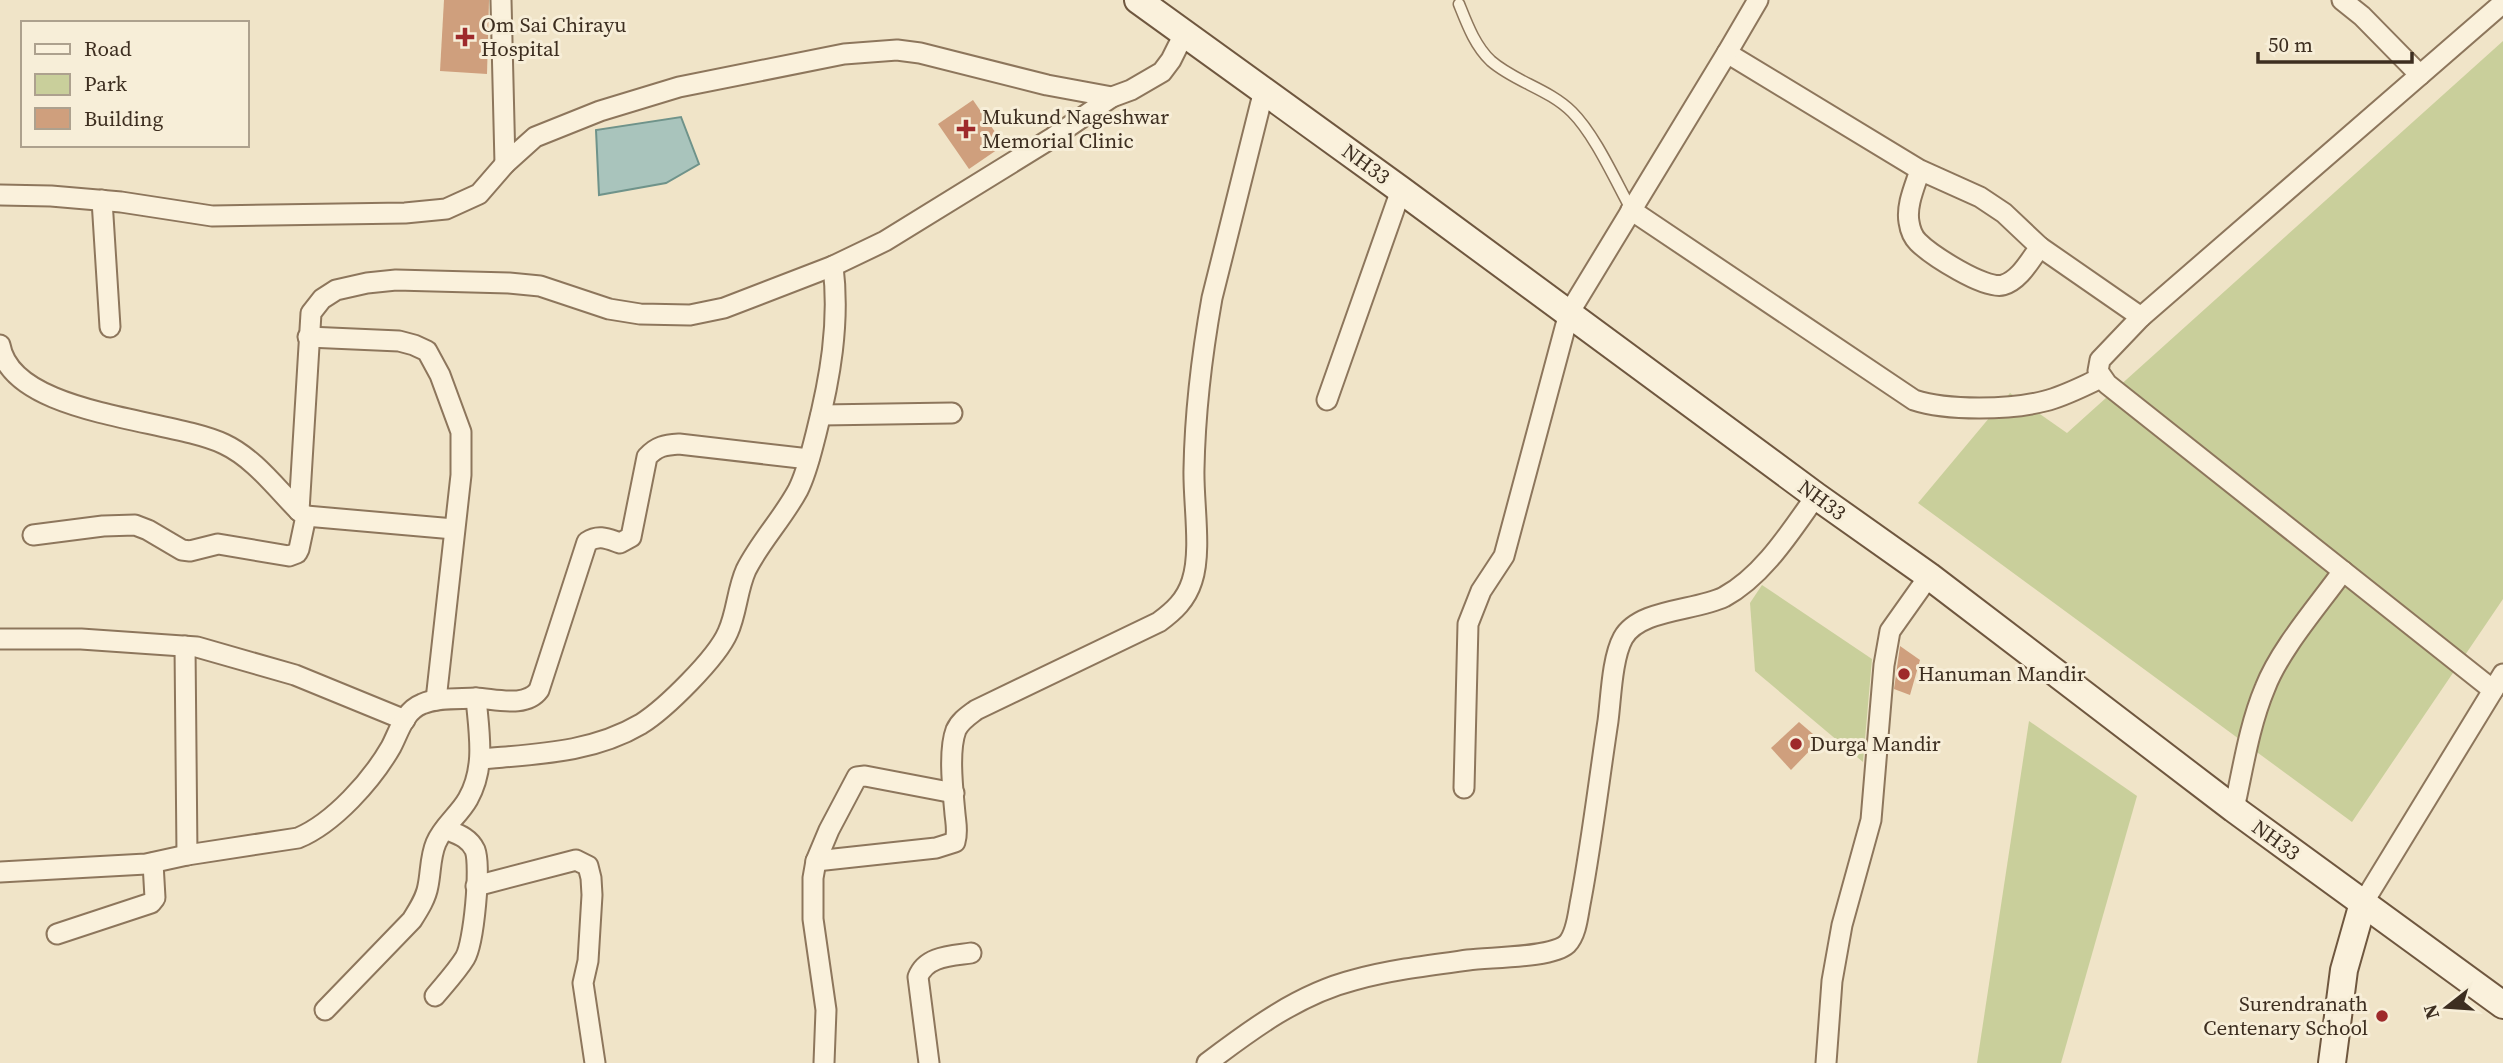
<svg xmlns="http://www.w3.org/2000/svg" width="2503" height="1063" font-family="'Source Serif 4',serif">
  <style>
    .green { fill: #c9cf9b }
    .water { fill: #a9c4bc; stroke: #6f938a; stroke-width: 2 }
    .building { fill: #cf9f7d }
    .lines { fill: none; stroke-linecap: round; stroke-linejoin: round }
    .lane-casing { stroke: #8d765c; stroke-width: 13 }
    .street-casing { stroke: #8d765c; stroke-width: 23 }
    .secondary-casing { stroke: #6f573f; stroke-width: 30 }
    .lane { stroke: #faf1dc; stroke-width: 10 }
    .street { stroke: #faf1dc; stroke-width: 19 }
    .secondary { stroke: #faf1dc; stroke-width: 26 }
    .poi-dot { fill: #9e2a2b; stroke: #f7eed8; stroke-width: 2.5 }
    .labels { text-anchor: middle; stroke-width: 6; stroke-linejoin: round; paint-order: stroke }
    .poi-label { font-size: 21px; fill: #3d2e20; stroke: #f7eed8; text-anchor: start }
    .street-label { font-size: 21px; fill: #3d2e20; stroke: #f7eed8 }
  </style>
  <rect width="100%" height="100%" fill="#f0e4c8"/>
  <g class="green">
    <polygon points="2503,41 2503,599 2352,822 1918,503 2010,393 2067,433"/>
    <polygon points="1762,585 1872,659 1863,762 1755,671 1750,603"/>
    <polygon points="2029,721 2137,796 2061,1063 1977,1063"/>
  </g>
  <polygon class="water" points="681,117 699,164 666,183 599,195 596,130"/>
  <g class="building">
    <polygon points="444,0 489,0 487,74 440,71"/>
    <polygon points="973,100 1004,145 969,169 938,124"/>
    <polygon points="1900,646 1920,660 1910,695 1894,689"/>
    <polygon points="1799,722 1820,740 1791,770 1771,748"/>
  </g>
  <g class="lines">
    <g class="lane-casing">
      <path id="lane" d="M1459,4c8,20 16,42 32,57 24,21 58,28 81,51 23,23 43,68 59,97"/>
    </g>
    <g class="street-casing">
      <g id="street">
        <polyline points="501,0 505,164"/>
        <path d="M1758,0l-31,53 193,117 60,27 24,16 36,34c-10,13 -20,33 -37,38 -18,5 -72,-30 -85,-43 -5,-5 -8,-13 -9,-20 -3,-17 6,-36 11,-52"/>
        <polyline points="2342,0 2362,16 2420,75 2503,3"/>
        <polyline points="0,195 51,196 121,202 212,216 405,213 446,209 479,194 505,164 535,137 600,111 679,87 844,54 897,50 920,53 1047,85 1112,97 1131,90 1162,72 1171,60 1184,34"/>
        <polyline points="102,200 110,327"/>
        <path d="M1631,210l283,190c33,11 97,10 131,1 20,-5 38,-15 56,-23"/>
        <polyline points="2040,247 2141,317 2420,75"/>
        <polyline points="2141,317 2100,360 2098,371 2107,384 2493,690"/>
        <polyline points="308,337 399,341 414,345 427,351 440,375 461,432 461,475 436,700"/>
        <path d="M0,345c12,71 169,73 224,99 30,14 52,44 75,67"/>
        <polyline points="1327,400 1401,190"/>
        <polyline points="821,415 952,413"/>
        <polyline points="306,516 299,511 311,313 322,299 336,290 367,283 396,280 509,283 540,286 609,309 640,314 690,315 724,308 833,266 885,241 1052,138 1112,97"/>
        <polyline points="33,535 103,526 135,525 148,530 182,550 190,551 218,544 289,556 297,553 299,549 306,516 454,529"/>
        <polyline points="0,639 81,639 197,647 295,675 405,720"/>
        <polyline points="185,646 187,855"/>
        <path d="M481,759c55,-5 111,-6 160,-35 24,-15 76,-66 87,-92 9,-20 9,-42 18,-62 14,-28 37,-52 52,-80 9,-18 13,-37 18,-56 14,-55 24,-111 17,-168"/>
        <polyline points="1464,788 1468,624 1481,591 1504,556 1569,313 1727,53"/>
        <path d="M2234,809c9,-40 15,-83 31,-121 15,-39 53,-82 78,-117"/>
        <path d="M816,861l120,-13 19,-6c3,-10 1,-18 0,-28 -2,-23 -7,-63 1,-84 4,-9 12,-14 20,-20l183,-88c15,-11 27,-22 33,-41 10,-30 1,-80 2,-112 1,-57 8,-115 18,-171l52,-208"/>
        <path d="M0,872l146,-8 41,-9 111,-17c36,-15 74,-58 93,-91 8,-15 13,-36 31,-43 16,-7 37,-5 54,-6"/>
        <polyline points="476,886 576,860 588,866 591,878 592,895 588,961 583,983 595,1063"/>
        <polyline points="2363,903 2503,674"/>
        <polyline points="57,934 151,903 155,898 153,863"/>
        <path d="M435,996c10,-12 22,-25 30,-38 9,-15 16,-92 10,-108 -6,-13 -18,-16 -30,-21"/>
        <path d="M325,1010l87,-90c7,-11 14,-22 16,-34 3,-14 2,-29 8,-43 7,-17 23,-28 32,-44 18,-32 11,-66 8,-101 20,1 50,10 63,-8l48,-148c12,-8 21,-3 33,1l11,-6 16,-80c10,-11 18,-12 32,-13l130,15"/>
        <polyline points="824,1063 826,1010 813,919 813,878 816,861 829,830 857,777 865,776 954,793"/>
        <path d="M929,1063l-11,-86c8,-21 33,-21 53,-24"/>
        <path d="M1207,1063c45,-34 92,-69 147,-83 36,-10 77,-15 114,-20 22,-3 84,-2 99,-16 10,-10 11,-31 14,-45 11,-59 18,-119 27,-178 3,-23 4,-63 15,-83 16,-29 72,-27 101,-41 39,-21 67,-66 92,-101"/>
        <polyline points="1826,1063 1832,981 1842,925 1871,820 1884,665 1890,631 1929,576"/>
      </g>
    </g>
    <g class="secondary-casing">
      <g id="secondary">
        <polyline points="1138,0 1401,190 1816,496 1929,576 2234,809 2503,1005"/>
        <polyline points="2332,1063 2344,970 2363,903"/>
      </g>
    </g>
    <use href="#lane" class="lane"/>
    <use href="#street" class="street"/>
    <use href="#secondary" class="secondary"/>
  </g>
  <g class="poi-dot">
    <path d="M461.5 26.5h7v7h7v7h-7v7h-7v-7h-7v-7h7z"/>
    <path d="M962.5 118.5h7v7h7v7h-7v7h-7v-7h-7v-7h7z"/>
    <circle cx="1904" cy="674" r="7"/>
    <circle cx="1796" cy="744" r="7"/>
    <circle cx="2382" cy="1016" r="7"/>
  </g>
  <g class="labels">
    <g class="poi-label">
      <text x="481" y="32">Om Sai Chirayu<tspan x="481" dy="24">Hospital</tspan></text>
      <text x="982" y="124">Mukund Nageshwar<tspan x="982" dy="24">Memorial Clinic</tspan></text>
      <text x="1918" y="681">Hanuman Mandir</text>
      <text x="1810" y="751">Durga Mandir</text>
      <text x="2368" y="1011" text-anchor="end">Surendranath<tspan x="2368" dy="24">Centenary School</tspan></text>
    </g>
    <g class="street-label">
      <text transform="translate(1366 164) rotate(36)" y="7">NH33</text>
      <text transform="translate(1822 500) rotate(36)" y="7">NH33</text>
      <text transform="translate(2276 840) rotate(36)" y="7">NH33</text>
    </g>
  </g>
  <rect x="21" y="21" width="228" height="126" fill="#f7eed8" stroke="#ada18e" stroke-width="2"/>
  <rect x="35" y="44" width="35" height="10" fill="#faf1dc" stroke="#ada18e" stroke-width="2"/>
  <text x="84" y="56" font-size="21" fill="#3d2e20">Road</text>
  <rect x="35" y="74" width="35" height="21" fill="#c9cf9b" stroke="#ada18e" stroke-width="2"/>
  <text x="84" y="91" font-size="21" fill="#3d2e20">Park</text>
  <rect x="35" y="108" width="35" height="21" fill="#cf9f7d" stroke="#ada18e" stroke-width="2"/>
  <text x="84" y="126" font-size="21" fill="#3d2e20">Building</text>
  <g transform="translate(2447 1007) rotate(253)" stroke="#f7eed8" stroke-width="5" paint-order="stroke">
  <path d="M0-5L12 26L0 18L-12 26Z" fill="#3d2e20"/>
  <text y="-10" font-size="19" font-weight="bold" text-anchor="middle" fill="#3d2e20">N</text>
  </g>
  <path d="M2258 52v10h154v-10" fill="none" stroke="#3d2e20" stroke-width="3.5"/>
  <text x="2268" y="52" font-size="21" fill="#3d2e20" stroke="#f7eed8" stroke-width="5" paint-order="stroke">50 m</text>
</svg>
